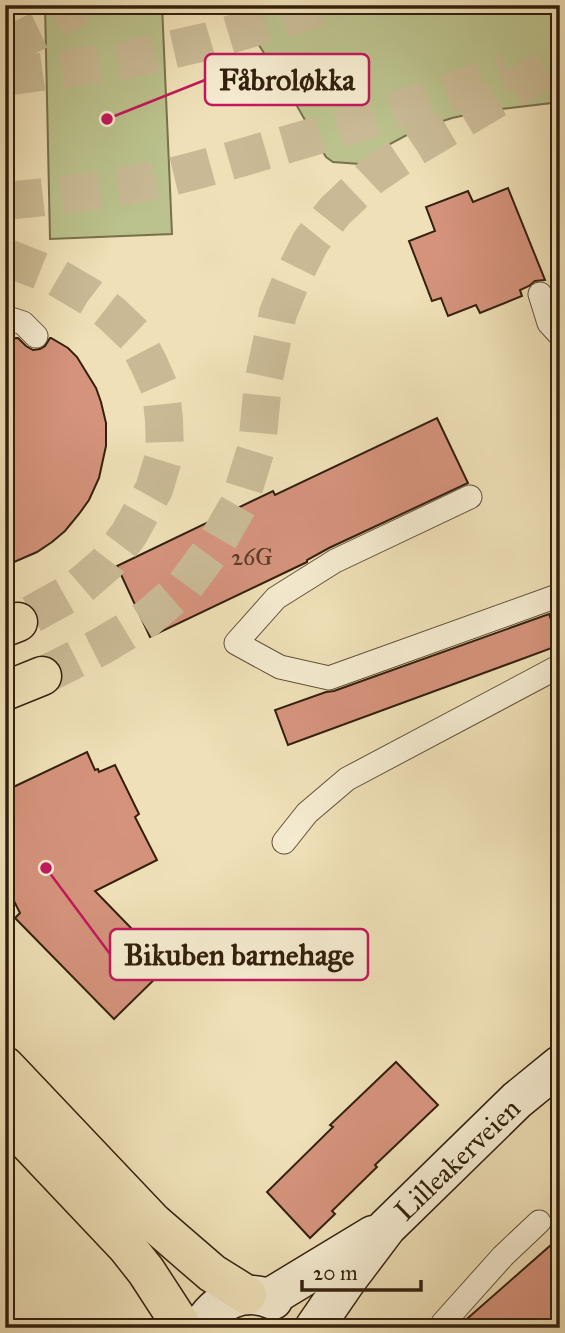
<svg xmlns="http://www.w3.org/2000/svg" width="565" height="1333" font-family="'IM FELL Great Primer',serif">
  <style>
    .green { fill: #bbc28d; stroke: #77714d; stroke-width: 2 }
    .building { fill: #d5937c; stroke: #33200d; stroke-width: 2 }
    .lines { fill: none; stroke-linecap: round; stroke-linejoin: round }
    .highway-tunnel { stroke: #c9ba95; stroke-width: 38; stroke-dasharray: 38 19; stroke-linecap: butt }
    .lane-casing { stroke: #625038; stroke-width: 25 }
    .secondary-casing { stroke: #33200d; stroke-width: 41 }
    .highway-casing { stroke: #33200d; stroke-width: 41 }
    .lane { stroke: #f5ebd0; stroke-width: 23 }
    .secondary { stroke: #f5ebd0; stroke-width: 38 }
    .highway { stroke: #efe0b7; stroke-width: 38 }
    .labels { text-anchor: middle; stroke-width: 7; stroke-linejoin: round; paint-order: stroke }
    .number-label { font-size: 24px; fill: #5c3d29 }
    .street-label { font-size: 28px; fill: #33200d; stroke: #f5ebd0 }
    .leader { fill: none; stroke: #c2185b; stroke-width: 2.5 }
    .callout-dot { fill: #c2185b; stroke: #f5ebd0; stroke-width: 2.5 }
    .callout { fill: #f5ebd0; stroke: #c2185b; stroke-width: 2.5 }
    .callout-label { font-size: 30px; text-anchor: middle; font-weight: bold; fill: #33200d }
  </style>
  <rect width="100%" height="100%" fill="#efe0b7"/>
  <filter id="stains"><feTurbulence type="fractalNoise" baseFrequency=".00286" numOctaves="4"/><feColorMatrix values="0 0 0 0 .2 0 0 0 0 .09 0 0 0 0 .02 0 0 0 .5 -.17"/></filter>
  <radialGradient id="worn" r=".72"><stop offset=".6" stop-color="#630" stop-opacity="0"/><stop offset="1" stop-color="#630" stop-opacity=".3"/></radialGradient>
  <g class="green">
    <polygon points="45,5 162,5 172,234 50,239"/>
    <polygon points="234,5 560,5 560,102 484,111 452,118 418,129 388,145 360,164 333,162 326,157 297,106"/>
  </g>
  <g class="building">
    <polygon points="508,188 545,280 535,281 529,286 520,290 522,296 480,313 476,305 448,316 441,298 432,301 409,241 435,231 426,207 468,191 473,202"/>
    <polygon points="18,338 26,346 33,350 40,349 45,346 50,338 51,338 68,348 77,357 96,388 101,402 106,423 106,446 99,478 89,500 79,514 65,531 52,542 37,552 5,566 5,339"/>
    <polygon points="437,418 468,483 329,548 307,560 307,562 150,637 117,566 273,491 275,495"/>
    <polygon points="549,614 560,645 288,745 275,710 326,692 334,691"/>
    <polygon points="87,752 95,770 98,769 99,772 115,765 139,814 135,817 157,860 95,891 168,966 114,1019 15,918 20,913 5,883 5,791"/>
    <polygon points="396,1062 438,1105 375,1165 377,1167 332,1211 335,1214 310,1238 267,1192 333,1127 330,1125"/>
    <polygon points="560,1237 560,1328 458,1328 460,1325"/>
  </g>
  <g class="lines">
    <g class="highway-tunnel">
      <polyline points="5,47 42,29 80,5"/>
      <polyline points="5,77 126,60 209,41 329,5"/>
      <path d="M5,201c45,-4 89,-10 133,-17 46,-9 95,-24 140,-37 77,-22 153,-47 229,-75"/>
      <polyline points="5,257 56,277 90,297 112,314 134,335 149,364 161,391 164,420 165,453 154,489 129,534 107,563 77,589 18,622"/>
      <polyline points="42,676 100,647 148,618 185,586 216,544 239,504 257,446 263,383 278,313 292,279 311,241 335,211 372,176 415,147 560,61"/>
    </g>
    <g class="lane-casing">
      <g id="lane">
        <polyline points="540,294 549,323 560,335"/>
        <polyline points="5,317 23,323 36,336"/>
        <polyline points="470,497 335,561 276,598 236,643 280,667 329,678 560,595"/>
        <polyline points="284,842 307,813 347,779 560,666"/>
        <polyline points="442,1328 443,1323 503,1256 539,1222"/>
      </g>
    </g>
    <g class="secondary-casing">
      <g id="secondary">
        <polyline points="269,1298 373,1235"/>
        <path d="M201,1328c14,-27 43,-41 72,-28"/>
        <polyline points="314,1328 347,1280 387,1227 517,1100 560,1065"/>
      </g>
    </g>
    <g class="highway-casing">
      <g id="highway">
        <polyline points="5,627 18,622"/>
        <polyline points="5,691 42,676"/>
        <polyline points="5,1066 153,1222 212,1273 247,1295"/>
        <polyline points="5,1118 127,1247 146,1271 183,1328"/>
      </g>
    </g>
    <use href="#lane" class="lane"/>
    <use href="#secondary" class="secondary"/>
    <use href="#highway" class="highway"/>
  </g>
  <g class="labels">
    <g class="number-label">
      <text x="252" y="565">26G</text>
    </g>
    <g class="street-label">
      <text transform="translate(457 1159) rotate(-44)" y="10">Lilleakerveien</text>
    </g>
  </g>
  <path class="leader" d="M107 119L205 80M46 868L110 954"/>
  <g class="callout-dot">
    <circle cx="107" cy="119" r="7"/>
    <circle cx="46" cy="868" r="7"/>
  </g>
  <g class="callout">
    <rect x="205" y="54" width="164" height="51" rx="7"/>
    <rect x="110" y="929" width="258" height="51" rx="7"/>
  </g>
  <g class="callout-label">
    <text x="287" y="90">Fåbroløkka</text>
    <text x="239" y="965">Bikuben barnehage</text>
  </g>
  <rect width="565" height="1333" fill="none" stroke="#efe0b7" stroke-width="28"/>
  <rect x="7" y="7" width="551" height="1319" fill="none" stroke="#33200d" stroke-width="3.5"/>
  <rect x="14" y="14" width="537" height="1305" fill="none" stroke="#33200d" stroke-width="2"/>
  <path d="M302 1280v10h119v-10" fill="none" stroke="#33200d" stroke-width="3.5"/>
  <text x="313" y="1280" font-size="21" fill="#33200d" stroke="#f5ebd0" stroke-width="5" paint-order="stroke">20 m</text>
  <rect width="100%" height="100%" filter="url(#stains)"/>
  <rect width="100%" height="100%" fill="url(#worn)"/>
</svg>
